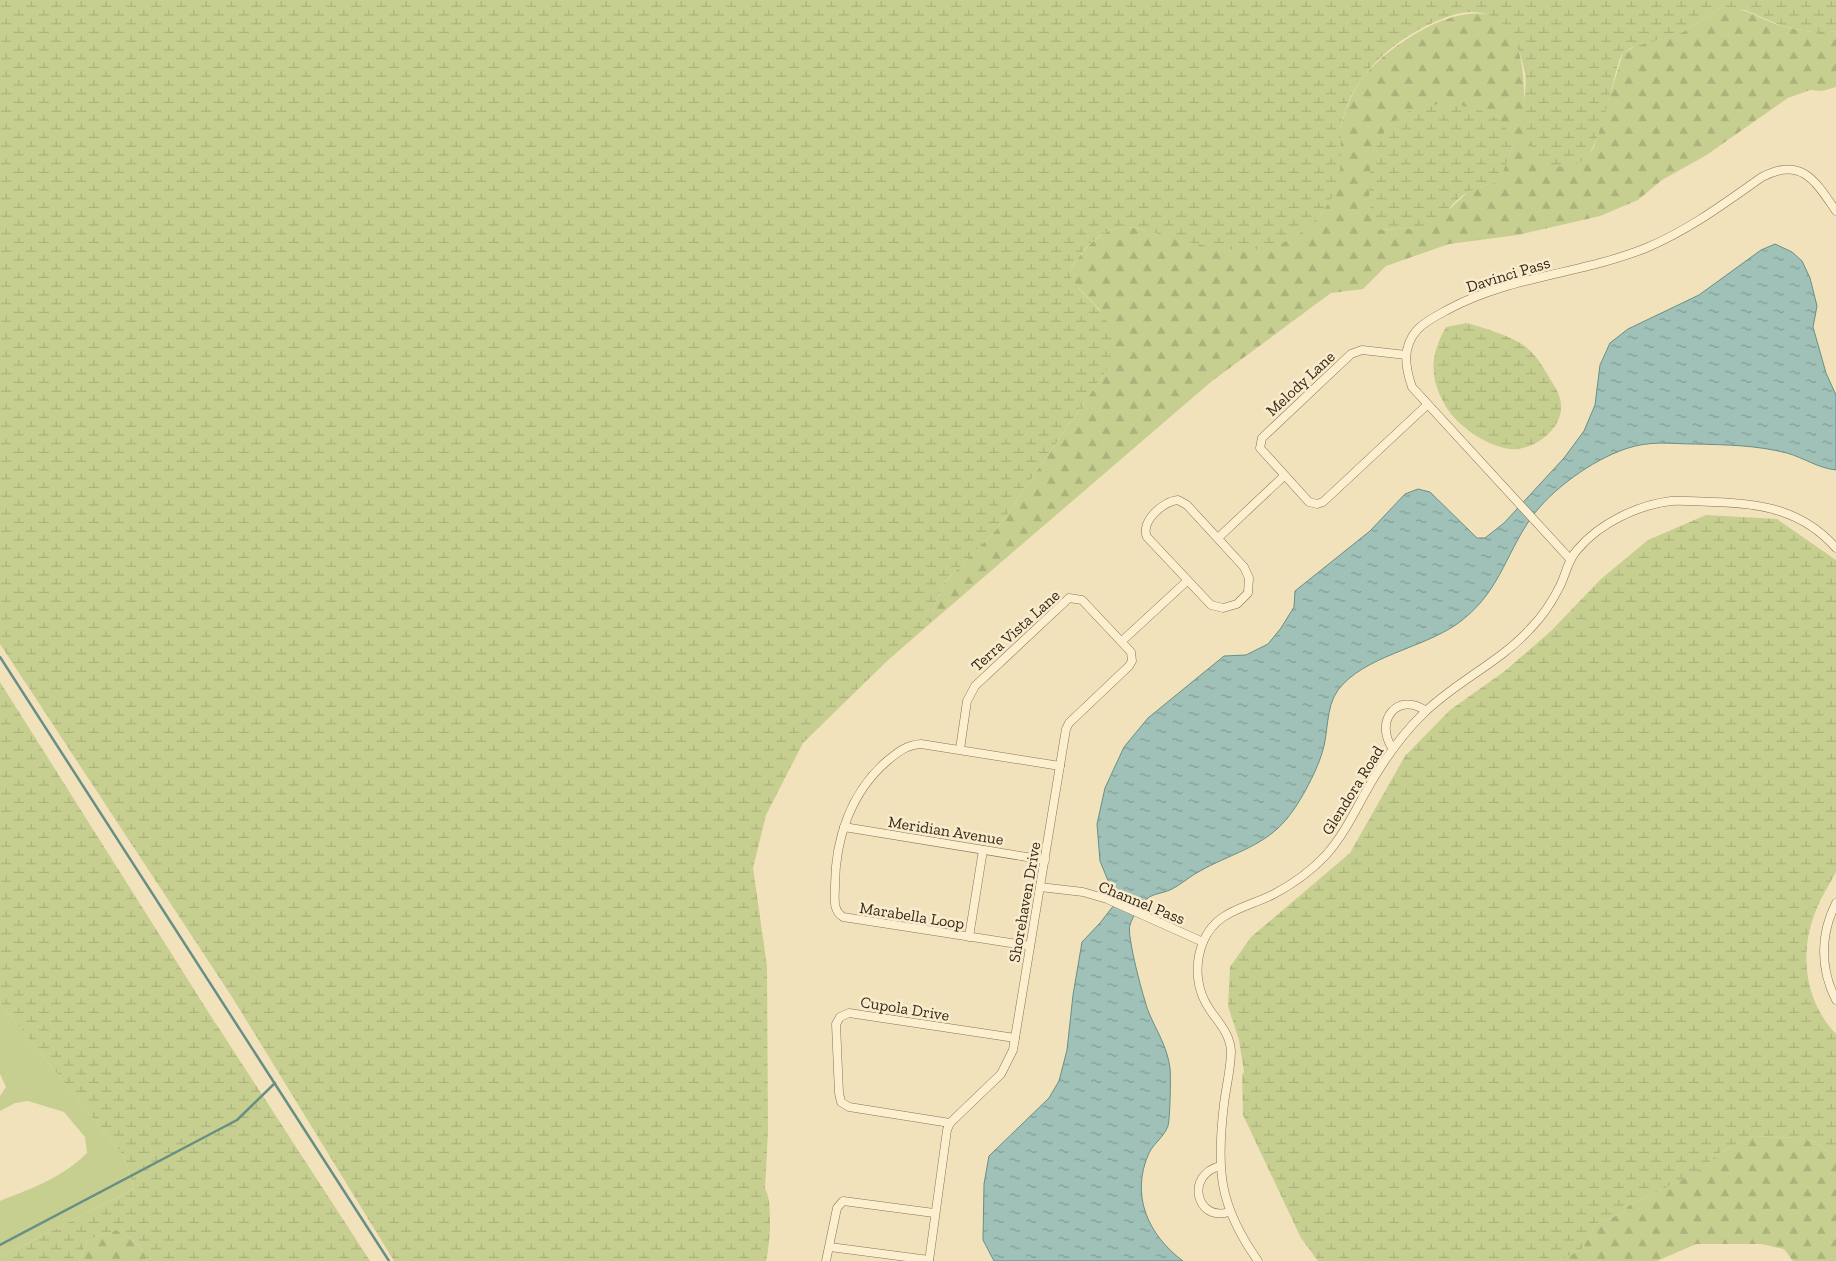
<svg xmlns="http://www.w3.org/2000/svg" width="1836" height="1261" font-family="'Zilla Slab',serif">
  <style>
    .green { fill: #c6cf90 }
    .forest { fill: url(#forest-firs); fill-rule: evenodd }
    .wetland { fill: url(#wetland-marsh) }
    .water { fill: url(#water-ripples); stroke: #678f86 }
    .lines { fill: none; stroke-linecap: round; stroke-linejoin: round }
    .stream { stroke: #678f86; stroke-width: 2.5 }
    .street-casing { stroke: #897254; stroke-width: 9 }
    .street { stroke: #fbefd0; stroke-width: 8 }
    .labels { text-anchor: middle; stroke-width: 5; stroke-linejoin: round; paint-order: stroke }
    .street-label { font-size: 16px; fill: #37291a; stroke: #f8eccc }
  </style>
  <defs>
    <pattern id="forest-firs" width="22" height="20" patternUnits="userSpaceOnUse" patternTransform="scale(1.25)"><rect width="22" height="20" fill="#c6cf90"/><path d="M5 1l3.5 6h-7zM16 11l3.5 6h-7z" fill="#abb27c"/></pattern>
    <pattern id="wetland-marsh" width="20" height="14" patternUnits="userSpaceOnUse" patternTransform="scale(1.25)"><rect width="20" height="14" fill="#c6cf90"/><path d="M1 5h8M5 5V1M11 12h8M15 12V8" fill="none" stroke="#abb27c"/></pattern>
    <pattern id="water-ripples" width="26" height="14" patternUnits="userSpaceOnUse" patternTransform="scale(1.25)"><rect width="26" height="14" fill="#a0c1b8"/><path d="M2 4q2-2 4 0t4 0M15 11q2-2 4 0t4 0" fill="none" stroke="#839d95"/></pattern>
  </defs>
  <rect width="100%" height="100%" fill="#f1e2bc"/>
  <path class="green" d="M0,1003l124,153 10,33 -134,68v-56c32,-13 62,-23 87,-48l-2,-16 -21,-25 -36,-11 -13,2 -15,8v-15l6,-9 -6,-13z"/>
  <g class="forest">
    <path d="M1722,7c22,-1 39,13 60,19 17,5 37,8 54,5v56l-14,4 -12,-1 -22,8 -83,58 -43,24 -24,20 -38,16 -82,19 -69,9 -63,22 -23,23 -32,4 -119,88 -286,246 18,-44 52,-53 110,-159 -6,-61 -28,-29 -3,-8c9,-19 33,-47 57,-46 6,0 13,2 20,3l166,-8 10,-9 23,-102c5,-11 9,-21 16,-31 23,-31 93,-80 134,-63 29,15 31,69 28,97l66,40 5,-7 29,-94 21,-11 39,-10zM1513,144l-14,37 -29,9 -30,28 -22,10 -41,2z"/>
    <polygon points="1753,1136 1797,1138 1815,1142 1836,1158 1836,1261 1793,1261 1784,1249 1761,1244 1696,1244 1657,1261 1558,1261 1582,1249 1596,1224 1623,1213 1628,1206 1697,1172 1719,1153"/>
    <path d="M116,1230c14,6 27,16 31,31h-68l9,-21z"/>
  </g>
  <g class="wetland">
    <path d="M0,0h1836v31l-14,2 -18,-2 -22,-5 -37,-16 -23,-3 -39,25 -52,16 -8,5 -4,8c-6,20 -19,81 -31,94 -8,10 -23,14 -36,10 -14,-3 -25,-26 -28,-39 -4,-17 4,-36 1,-53 -8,-39 -27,-71 -72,-58 -48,15 -101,56 -111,108 -3,19 1,40 -4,58 -5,22 -22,41 -39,53 -39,27 -88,14 -130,3 -14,-4 -29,-10 -44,-10 -24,0 -47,26 -56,46 4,10 11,17 19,25 24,24 31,40 18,73l-110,159 -52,53 -18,44 -40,35 -83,81 -37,72 -13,53 14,98 1,166 -3,57c8,11 5,58 1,72h-372l-162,-264 -232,-353z"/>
    <path d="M1438,104c21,0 48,4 64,19 5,5 8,15 11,21l-14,39c-21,1 -47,14 -54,35l-27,10 -41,2c-15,-35 -10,-92 24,-115 9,-6 26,-8 37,-11z"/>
    <path d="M1467,323c19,6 43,12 59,24 10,8 17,20 23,30 5,9 12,18 12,28 2,25 -29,47 -52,44 -24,-4 -52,-23 -64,-44 -16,-28 -15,-50 1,-78z"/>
    <path d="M1706,515l71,4 59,41v312c-7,13 -16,27 -21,41 -16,41 -10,89 21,121v124l-21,-16 -18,-4 -44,-2 -34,17 -21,19 -70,34 -5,7 -27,11 -14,25 -24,12h-240l-17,-23 -58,-123 -1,-40 2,-3 -5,-32 -11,-34 2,-39 21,-30 99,-84 55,-97 45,-46 55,-39 46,-40 50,-52 47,-39z"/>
    <path d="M0,682l207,328 163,251h-223c-4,-15 -17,-25 -31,-31l-28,10 -9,21h-79v-4l134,-68 -10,-33 -124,-153z"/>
  </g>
  <path class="water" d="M1775,244l17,8 10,9 8,17 7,28 -4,21 13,46 10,22v75c-18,-2 -32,-12 -49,-17 -32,-8 -59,-8 -91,-9 -26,0 -45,-4 -71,5 -34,12 -73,40 -94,69 -27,39 -32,76 -74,106 -36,25 -93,32 -119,66 -13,18 -9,43 -16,63 -6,20 -24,54 -38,69 -22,25 -56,33 -84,49 -10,5 -18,13 -28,18 -7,4 -17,4 -24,9 -8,5 -15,18 -18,27 -4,9 14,76 19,88 8,19 18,33 21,55 1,9 0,51 -2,58 -4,11 -14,17 -19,27 -19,42 -1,82 34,108h-189l-11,-21 1,-56 5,-28 60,-58 10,-17 8,-31 6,-55 9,-53 18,-19 14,-18 -5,-22 -9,-22 -3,-37 8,-36 19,-41 24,-29 76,-62 22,-1 22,-11 13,-16 13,-21 1,-16 75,-60 35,-37 13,-5 12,3 47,46h8l19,-15 60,-65 20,-27 11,-26 5,-40 10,-22 18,-14 71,-34 62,-45z"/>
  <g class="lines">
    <g class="stream">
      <polyline points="0,657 389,1261"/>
      <polyline points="0,1245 237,1120 275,1083"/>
    </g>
    <g class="street-casing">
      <g id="street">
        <polyline points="1406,355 1362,350 1351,354 1262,438 1260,448 1309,502 1317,504 1323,502 1427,405"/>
        <path d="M1178,500l9,5 57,62 5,11 -1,15 -11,11 -14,4 -12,-3 -64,-68c-7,-15 16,-36 31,-37z"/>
        <polyline points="1218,538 1284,476"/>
        <path d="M1570,559l-158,-172c-7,-20 -10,-40 5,-57 8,-9 21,-15 32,-21 62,-33 132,-35 197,-61 43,-18 79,-45 116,-71 40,-21 54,5 74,34"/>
        <polyline points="1122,641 1187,581"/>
        <path d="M1393,749c-20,-28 5,-58 33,-38"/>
        <polyline points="844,827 1045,860"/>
        <polyline points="1040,887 1083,892 1107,899 1203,942"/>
        <path d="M1836,903c-16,31 -16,66 0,97"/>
        <polyline points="969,937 983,850"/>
        <path d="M1030,946l-187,-29c-11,-7 -8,-20 -8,-31 0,-47 16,-94 52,-125 11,-9 19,-16 34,-17l139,22"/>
        <polyline points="950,1123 849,1107 841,1102 839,1093 836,1024 840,1017 849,1013 1015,1038"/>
        <path d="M1220,1166c-35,9 -24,56 9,46"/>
        <polyline points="830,1247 929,1260"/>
        <polyline points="826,1261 837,1208 843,1201 934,1213"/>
        <polyline points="929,1261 947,1130 950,1123 1001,1074 1013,1050 1066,729 1069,723 1129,666 1132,661 1131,652 1082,600 1069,598 975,686 967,701 960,749"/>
        <path d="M1258,1261c-39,-55 -42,-91 -34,-157 2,-17 7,-36 7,-53 -1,-17 -12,-28 -21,-41 -14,-20 -16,-45 -7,-68 13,-32 44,-34 71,-48 19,-10 37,-23 52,-39 16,-18 26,-38 38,-60 16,-29 35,-58 59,-81 32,-32 76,-51 107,-85 12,-12 22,-27 30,-43 6,-12 8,-27 18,-37 22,-26 60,-44 93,-48 14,-1 28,1 42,1 47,1 90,8 123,46"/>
      </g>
    </g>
    <use href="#street" class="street"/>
  </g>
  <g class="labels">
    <g class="street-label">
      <text transform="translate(1508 274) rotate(-17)" y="6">Davinci Pass</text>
      <text transform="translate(1300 383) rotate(-43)" y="6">Melody Lane</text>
      <text transform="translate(1015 630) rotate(-42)" y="6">Terra Vista Lane</text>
      <text transform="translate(1352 790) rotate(-58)" y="6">Glendora Road</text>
      <text transform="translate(946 830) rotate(9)" y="6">Meridian Avenue</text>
      <text transform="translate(1024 902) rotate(-80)" y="6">Shorehaven Drive</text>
      <text transform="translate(1142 902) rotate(22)" y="6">Channel Pass</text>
      <text transform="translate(912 915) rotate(9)" y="6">Marabella Loop</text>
      <text transform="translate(905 1008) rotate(9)" y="6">Cupola Drive</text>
    </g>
  </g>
</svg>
